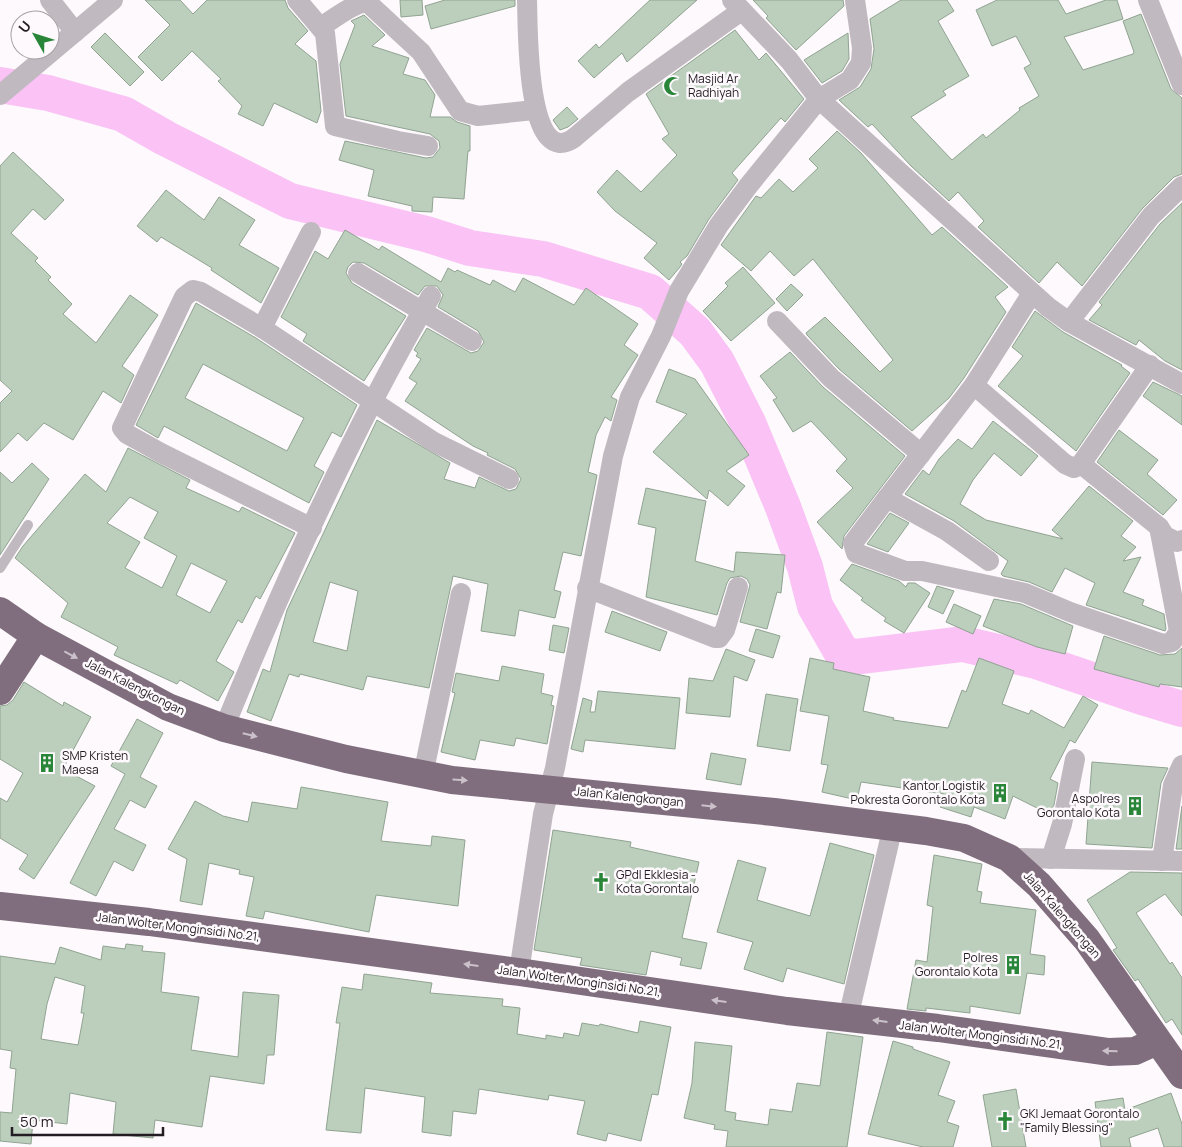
<svg xmlns="http://www.w3.org/2000/svg" width="1182" height="1147" font-family="Manrope,sans-serif">
  <style>
    .lines { fill: none; stroke-linecap: round; stroke-linejoin: round }
    .river { stroke: #fac2f5; stroke-width: 36 }
    .building { fill: #bccfbd; stroke: #90a391; fill-rule: evenodd }
    .lane { stroke: #c1b9c0; stroke-width: 10 }
    .street { stroke: #c1b9c0; stroke-width: 20 }
    .highway { stroke: #806e7e; stroke-width: 28 }
    .oneway { fill: #cbc1ca }
    .labels { text-anchor: middle; stroke-width: 5; stroke-linejoin: round; paint-order: stroke }
    .poi-label { font-size: 12px; fill: #231c23; stroke: #fdf9fc; text-anchor: start }
    .street-label { font-size: 12px; fill: #231c23; stroke: #fdf9fc }
  </style>
  <rect width="100%" height="100%" fill="#fdf9fc"/>
  <g class="lines">
    <polyline class="river" points="0,85 48,93 123,114 165,138 290,201 426,234 470,248 543,259 650,292 695,332 717,362 748,423 783,507 805,567 815,606 842,653 854,657 963,644 1036,661 1139,696 1182,709"/>
  </g>
  <g class="building">
    <polygon points="145,0 180,0 193,14 207,0 285,0 288,8 308,31 295,44 316,61 321,111 317,123 274,103 263,126 238,114 242,106 218,81 221,79 192,51 162,81 138,57 170,25"/>
    <polygon points="400,0 422,0 423,15 401,17"/>
    <polygon points="445,0 515,0 515,6 431,29 425,6"/>
    <polygon points="650,0 697,0 627,62 622,53 594,78 578,61 596,44 599,48"/>
    <polygon points="753,0 843,0 844,6 796,50 766,18 768,16"/>
    <polygon points="901,0 947,0 954,11 938,21 969,76 943,91 946,95 911,117 952,160 983,134 986,138 1020,110 1019,108 1039,96 1024,68 1031,64 1016,36 992,46 976,10 997,0 1058,0 1066,14 1106,0 1117,0 1123,19 1064,37 1083,70 1133,54 1134,52 1123,21 1141,14 1171,89 1182,98 1182,174 1174,177 1142,209 1082,286 1057,262 1039,283 978,227 984,221 958,192 949,201 911,166 872,124 868,127 839,100 860,87 871,69 874,49 870,19"/>
    <polygon points="364,15 385,35 372,46 409,58 403,74 425,80 435,95 430,117 450,117 457,122 470,126 470,151 468,151 464,199 433,197 432,212 412,211 412,206 368,196 374,170 339,160 345,141 426,158 433,157 440,148 439,141 430,134 346,116 340,64 355,25 351,21"/>
    <polygon points="735,30 759,60 766,53 804,99 785,122 781,118 732,173 738,180 709,219 687,256 680,262 682,264 680,267 669,280 644,258 657,243 615,211 597,192 617,170 641,192 677,155 662,139 669,134 646,94"/>
    <polygon points="105,33 144,72 130,86 91,47"/>
    <polygon points="848,33 849,59 842,71 822,83 804,60"/>
    <polygon points="567,107 578,119 568,127 560,130 553,120"/>
    <polygon points="837,131 861,153 932,235 942,227 1008,287 995,297 1006,312 964,378 949,398 912,431 839,369 807,335 806,333 825,317 880,372 893,360 813,259 794,276 770,251 751,271 721,245 756,196 761,198 779,179 793,192 818,168 809,159"/>
    <polygon points="13,152 64,200 45,220 33,209 11,233 38,258 35,261 51,277 48,280 72,304 63,314 96,343 130,295 158,315 122,366 134,375 121,403 103,391 73,440 44,423 27,441 18,433 0,452 0,403 12,391 0,380 0,166"/>
    <polygon points="166,190 204,220 219,197 255,220 239,245 279,268 261,303 211,270 212,268 161,237 157,242 137,226"/>
    <polygon points="1182,203 1182,370 1165,361 1139,340 1136,345 1089,320 1102,305 1099,302 1160,224"/>
    <path d="M345,230l34,20 3,-4 59,36 7,-14 7,4 2,-2 33,15 3,-5 22,12 8,-14 51,27 12,-17 52,36 -14,21 14,10 -27,42 6,3 -6,21 -6,-4 -9,18 -8,37 9,3 -11,56 -5,25 -18,-4 -9,38 7,2 -6,26 -36,-8 -4,26 -34,-5 7,-47 -35,-8 -24,112 -62,-12 -4,14 -63,-16 -1,3 -10,-3 -18,47 -24,-9 16,-43 7,3 17,-62 90,-190 73,43 -6,16 31,9 4,-11 30,14 7,-2 5,-10 -6,-10 -28,-14 1,-2 -15,-7 -68,-45 12,-18 -8,-5 12,-19 -5,-3 2,-3 -4,-3 13,-22 44,25 7,-2 6,-9 -6,-11 -40,-24 5,-12 -6,-9h-12l-7,9 -54,-32 -11,-1 -5,5 -2,6 6,10 54,33 -42,65 -61,-40 4,-7 -26,-17 34,-66 13,8zM330,582l28,9 -11,60 -34,-9z"/>
    <polygon points="743,267 775,303 731,341 703,311 728,286 725,283"/>
    <polygon points="791,284 803,295 787,311 776,299"/>
    <path d="M196,303l60,35 101,67 -16,32 -9,-5 -18,34 10,6 -15,31 -145,-77 -6,12 -22,-13zM203,364l101,54 -17,33 -102,-53z"/>
    <polygon points="1035,311 1063,332 1122,365 1121,366 1130,373 1076,451 998,386 1023,356 1012,347"/>
    <polygon points="790,352 823,387 905,456 844,536 842,549 817,522 853,488 836,471 847,459 811,421 793,432 773,400 777,398 760,376"/>
    <polygon points="669,369 695,379 749,455 726,471 745,486 728,506 709,490 707,499 653,452 687,414 656,402"/>
    <polygon points="1153,382 1182,396 1182,425 1143,396"/>
    <polygon points="993,421 1038,456 1021,476 994,453 973,480 960,504 986,520 1063,539 1052,530 1089,486 1133,521 1121,536 1136,547 1123,561 1141,557 1123,592 1144,600 1142,605 1164,614 1166,629 1165,631 1086,605 1095,583 1065,568 1052,592 1029,582 1003,576 1001,574 1008,561 954,521 905,494 923,470 929,475 939,459 958,439 972,449"/>
    <polygon points="1119,430 1158,460 1147,474 1177,500 1163,515 1097,462"/>
    <path d="M128,448l62,32 -4,8 53,24 3,-5 53,26 -35,66 -4,-3 -14,27 -4,-3 -22,41 18,11 -16,29 -38,-21 -3,4 -63,-29 4,-8 -57,-30 7,-14 -53,-45 8,-12 62,-72 21,18zM130,497l28,15 -14,26 33,18 -15,32 -37,-20 15,-26 -33,-19zM191,563l36,18 -17,32 -34,-18z"/>
    <polygon points="32,463 49,479 0,555 0,472 12,483"/>
    <polygon points="646,488 706,501 695,561 734,572 736,552 785,555 781,593 777,592 767,629 740,622 750,585 747,579 741,576 730,578 727,583 717,615 646,597 656,528 638,524"/>
    <polygon points="890,513 909,523 888,552 867,544"/>
    <polygon points="852,564 899,581 906,587 908,583 915,583 930,593 904,633 884,621 886,618 861,600 863,598 840,580"/>
    <polygon points="937,586 954,591 943,614 928,607"/>
    <polygon points="994,599 1021,604 1073,626 1065,654 1037,647 983,626"/>
    <polygon points="954,604 981,616 973,634 946,622"/>
    <polygon points="612,611 667,632 660,651 605,632"/>
    <polygon points="553,625 569,628 564,653 549,650"/>
    <polygon points="756,629 780,636 773,658 749,651"/>
    <polygon points="1104,636 1160,655 1175,654 1182,648 1182,687 1160,684 1159,687 1094,669"/>
    <polygon points="726,649 755,660 747,681 734,676 730,717 686,713 689,678 713,681"/>
    <polygon points="810,658 834,663 833,669 870,677 863,711 894,718 893,720 948,728 962,690 966,692 979,658 1014,671 1002,704 1029,714 1031,710 1064,728 1083,696 1098,705 1075,743 1070,740 1050,779 1058,783 1054,805 1049,814 1013,796 1005,819 974,807 971,817 940,807 944,794 861,782 857,800 822,792 828,765 821,764 829,716 800,711"/>
    <polygon points="502,666 544,674 541,693 553,696 551,705 554,706 547,744 516,738 514,746 480,740 475,760 441,752 455,693 452,692 456,673 499,681"/>
    <polygon points="24,682 63,706 64,702 91,717 63,769 95,786 34,879 19,869 28,855 0,838 0,798 7,802 23,773 0,759 0,706 7,705 13,700"/>
    <polygon points="598,691 680,698 675,749 585,740 583,752 571,749 583,698 592,701 590,712 595,712"/>
    <polygon points="766,694 798,699 790,751 757,746"/>
    <polygon points="137,719 163,733 140,777 157,786 145,808 130,800 114,829 146,845 133,871 114,861 96,896 70,883 125,774 111,766"/>
    <polygon points="711,753 746,759 741,785 706,779"/>
    <polygon points="1092,762 1168,768 1161,783 1152,848 1086,844"/>
    <polygon points="301,787 388,802 381,841 431,846 432,836 465,840 458,906 376,895 369,932 265,911 263,919 246,916 254,877 239,874 240,870 209,863 202,905 180,901 187,859 168,849 195,801 223,816 248,822 252,802 297,809"/>
    <polygon points="1182,806 1182,849 1176,849"/>
    <polygon points="553,830 631,842 630,847 699,862 682,938 707,943 701,969 680,965 682,958 651,951 646,975 580,965 582,958 534,950"/>
    <polygon points="830,843 874,855 844,984 787,968 783,982 744,969 753,942 717,932 738,860 766,868 757,900 810,916"/>
    <polygon points="934,855 982,864 977,891 982,892 980,903 1036,910 1030,954 1045,956 1044,975 1027,973 1020,1014 970,1006 970,1013 926,1008 926,1011 907,1009 916,960 927,962 933,907 927,905"/>
    <polygon points="1130,872 1182,873 1182,916 1165,894 1136,913 1170,964 1172,962 1182,978 1182,1035 1172,1019 1166,1023 1138,979 1135,981 1113,950 1117,948 1087,900"/>
    <path d="M126,944l17,2 -1,5 23,2 -4,39 38,5 -8,53 47,7 5,-65 36,3 -5,60h-7l-3,29 -54,-8 -8,51 -47,-7 -2,18 -40,-4 3,-32 -46,-9 -3,31 -34,-4 -2,24 -31,-3v-29l12,1 4,-44 -6,-1 2,-17 -12,-2v-93l55,8 5,-17 41,13 2,-14 22,3zM55,977l30,9 -4,27h3l-6,32 -37,-6 6,-35z"/>
    <polygon points="364,974 432,983 430,993 503,999 502,1006 520,1008 517,1034 546,1039 546,1035 563,1038 564,1033 579,1036 582,1023 599,1026 600,1024 638,1033 640,1021 671,1027 658,1095 652,1094 641,1141 608,1133 606,1141 577,1134 585,1101 549,1095 548,1100 479,1089 476,1114 453,1111 451,1136 422,1132 425,1097 365,1088 361,1133 326,1130 340,1023 336,1023 342,987 362,990"/>
    <polygon points="827,1032 863,1037 847,1147 726,1147 728,1131 714,1129 715,1125 684,1118 692,1083 695,1042 732,1046 725,1111 736,1113 735,1120 768,1125 770,1109 792,1112 797,1083 820,1086"/>
    <polygon points="893,1041 913,1047 913,1049 950,1062 938,1095 955,1101 947,1122 959,1126 953,1147 923,1147 868,1134"/>
    <polygon points="1016,1089 1026,1147 992,1147 983,1095"/>
    <polygon points="1171,1093 1182,1124 1182,1147 1164,1147 1158,1128 1129,1138 1131,1147 1101,1147 1095,1102 1123,1098 1125,1110"/>
  </g>
  <g class="lines">
    <polyline class="lane" points="0,568 28,525"/>
    <g class="street">
      <polyline points="50,0 75,32"/>
      <polyline points="297,0 325,33 335,126 398,141 428,146"/>
      <path d="M527,0c1,22 -2,172 47,138l54,-46 113,-81"/>
      <polyline points="732,0 789,60 819,99 1048,307 1069,322 1182,384"/>
      <polyline points="1148,0 1182,85"/>
      <path d="M321,27c11,-7 35,-26 47,-24l53,49 39,59 18,5 56,-6"/>
      <polyline points="0,95 113,0"/>
      <polyline points="358,273 472,341"/>
      <polyline points="777,321 831,378 921,454"/>
      <polyline points="1069,322 1151,216 1182,186"/>
      <polyline points="262,328 311,232"/>
      <polyline points="974,385 1065,464 1074,468 1081,464 1150,365"/>
      <polyline points="1081,464 1159,527 1165,536 1177,542 1182,540"/>
      <polyline points="887,498 853,543 856,553 905,571 922,571 1025,593 1070,612 1163,644 1172,642 1179,631 1159,527"/>
      <polyline points="312,528 161,453 127,434 122,428 184,297 193,290 201,292 262,328 434,442 509,479"/>
      <polyline points="989,561 947,531 887,498 974,385 1032,293"/>
      <polyline points="587,588 715,638 719,638 725,630 738,587"/>
      <path d="M224,728c61,-148 126,-294 207,-432"/>
      <polyline points="423,775 461,593"/>
      <polyline points="1009,858 1182,861"/>
      <polyline points="1051,859 1062,824 1075,759"/>
      <polyline points="1162,861 1173,785 1182,765"/>
      <polyline points="519,972 543,814 555,768 613,456 630,397 661,336 679,291 719,225 749,185 819,99 850,80 861,63 862,48 855,0"/>
      <polyline points="848,1018 893,826"/>
    </g>
    <g class="highway">
      <polyline points="0,611 36,636 168,707 224,728 346,759 452,780 774,812 926,831 964,838 1009,858 1039,885 1087,940 1182,1075"/>
      <polyline points="0,691 36,636"/>
      <polyline points="0,906 149,922 519,972 787,1011 938,1028 1109,1052 1135,1051 1157,1041"/>
    </g>
  </g>
  <defs><path id="oneway-solid" d="M-6-.8H1V-3.2L6.5 0L1 3.2V.8H-6Z" transform="scale(1.25)"/></defs>
  <g class="oneway">
    <use href="#oneway-solid" transform="translate(71 655) rotate(28)"/>
    <use href="#oneway-solid" transform="translate(250 735) rotate(14)"/>
    <use href="#oneway-solid" transform="translate(460 780) rotate(3)"/>
    <use href="#oneway-solid" transform="translate(709 806) rotate(6)"/>
    <use href="#oneway-solid" transform="translate(471 965) rotate(-172)"/>
    <use href="#oneway-solid" transform="translate(719 1001) rotate(-172)"/>
    <use href="#oneway-solid" transform="translate(880 1021) rotate(-173)"/>
    <use href="#oneway-solid" transform="translate(1110 1051) rotate(-178)"/>
  </g>
  <defs>
    <g id="mosque-bare" transform="scale(1.5)"><path d="M3.5-4.9A6 6 0 1 0 3.5 4.9A5 5 0 1 1 3.5-4.9Z" fill="#298638" stroke="#fdf9fc" stroke-width="2.5" paint-order="stroke"/></g>
    <g id="building-bare" transform="scale(1.5)"><path d="M-4-6H4V6H1V3H-1V6H-4ZM-2.5-4.3h1.7v1.8h-1.7ZM.8-4.3h1.7v1.8H.8ZM-2.5-1h1.7V.8h-1.7ZM.8-1h1.7V.8H.8Z" fill="#298638" stroke="#fdf9fc" stroke-width="2.5" paint-order="stroke"/></g>
    <g id="church-bare" transform="scale(1.5)"><path d="M-1.2-6h2.4v3.5h3.3v2.4h-3.3V6h-2.4V-.1h-3.3v-2.4h3.3Z" fill="#298638" stroke="#fdf9fc" stroke-width="2.5" paint-order="stroke"/></g>
  </defs>
  <g fill-rule="evenodd">
    <use href="#mosque-bare" x="673" y="86"/>
    <use href="#building-bare" x="47" y="763"/>
    <use href="#building-bare" x="1000" y="793"/>
    <use href="#building-bare" x="1135" y="806"/>
    <use href="#church-bare" x="601" y="882"/>
    <use href="#building-bare" x="1013" y="965"/>
    <use href="#church-bare" x="1005" y="1121"/>
  </g>
  <g class="labels">
    <g class="poi-label">
      <text x="688" y="83">Masjid Ar<tspan x="688" dy="14">Radhiyah</tspan></text>
      <text x="62" y="760">SMP Kristen<tspan x="62" dy="14">Maesa</tspan></text>
      <text x="985" y="790" text-anchor="end">Kantor Logistik<tspan x="985" dy="14">Pokresta Gorontalo Kota</tspan></text>
      <text x="1120" y="803" text-anchor="end">Aspolres<tspan x="1120" dy="14">Gorontalo Kota</tspan></text>
      <text x="616" y="879">GPdI Ekklesia -<tspan x="616" dy="14">Kota Gorontalo</tspan></text>
      <text x="998" y="962" text-anchor="end">Polres<tspan x="998" dy="14">Gorontalo Kota</tspan></text>
      <text x="1020" y="1118">GKI Jemaat Gorontalo<tspan x="1020" dy="14">"Family Blessing"</tspan></text>
    </g>
    <g class="street-label">
      <text transform="translate(135 687) rotate(27)" y="4">Jalan Kalengkongan</text>
      <text transform="translate(629 797) rotate(6)" y="4">Jalan Kalengkongan</text>
      <text transform="translate(1062 915) rotate(49)" y="4">Jalan Kalengkongan</text>
      <text transform="translate(178 927) rotate(7)" y="4">Jalan Wolter Monginsidi No.21,</text>
      <text transform="translate(579 981) rotate(8)" y="4">Jalan Wolter Monginsidi No.21,</text>
      <text transform="translate(981 1035) rotate(7)" y="4">Jalan Wolter Monginsidi No.21,</text>
    </g>
  </g>
  <g transform="translate(35 35) rotate(309)"><circle r="24" fill="#fdf9fc" stroke="#a6a1a5"/>
  <path d="M0-4L9 19L0 12L-9 19Z" fill="#298638"/>
  <text y="-8" font-size="14" font-weight="bold" text-anchor="middle" fill="#231c23">U</text>
  </g>
  <path d="M12 1127v8h151v-8" fill="none" stroke="#231c23" stroke-width="2.5"/>
  <text x="20" y="1127" font-size="15" fill="#231c23" stroke="#fdf9fc" stroke-width="4" paint-order="stroke">50 m</text>
</svg>
